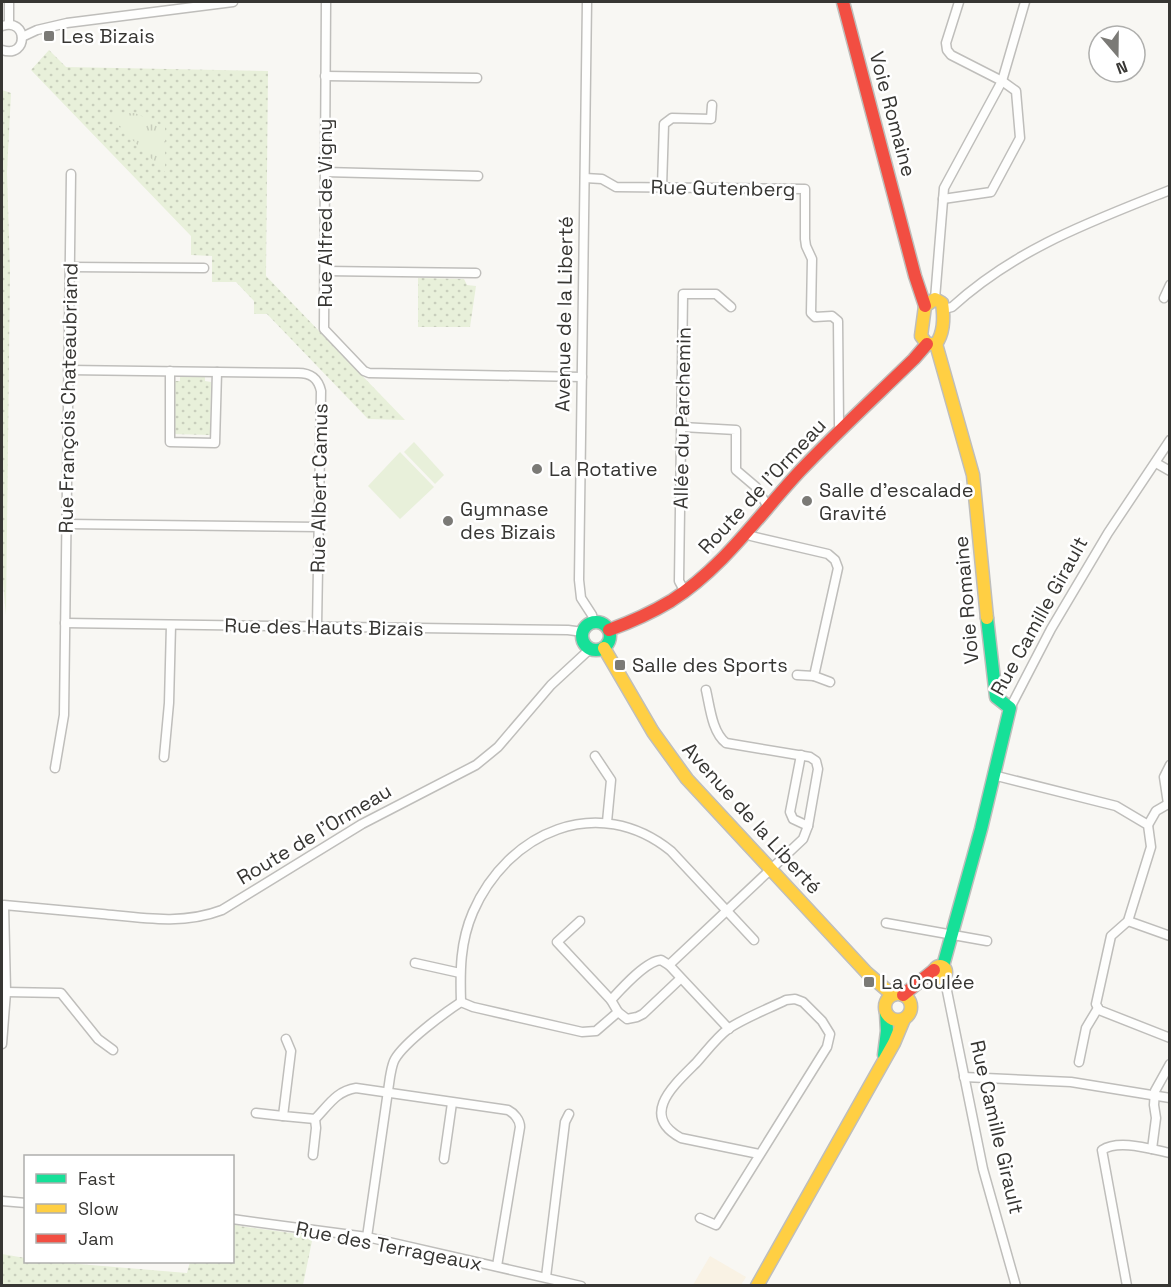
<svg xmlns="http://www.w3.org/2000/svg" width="1171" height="1287" font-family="'Space Grotesk',sans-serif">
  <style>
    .commercial { fill: #f9f2e4 }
    .grass { fill: url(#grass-dots) }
    .park { fill: url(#park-tufts) }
    .garden { fill: #e8f0da }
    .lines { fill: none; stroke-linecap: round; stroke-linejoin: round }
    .street-casing { stroke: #bfbebb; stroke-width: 11 }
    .fast-casing { stroke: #bfbebb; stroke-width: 15 }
    .slow-casing { stroke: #bfbebb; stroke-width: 15 }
    .jam-casing { stroke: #bfbebb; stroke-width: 15 }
    .street { stroke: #fefefd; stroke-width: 8 }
    .fast { stroke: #16e098; stroke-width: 12 }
    .slow { stroke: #ffcf43; stroke-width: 12 }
    .jam { stroke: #f24e42; stroke-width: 12 }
    .poi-dot { fill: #7b7a76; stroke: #fff; stroke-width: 2 }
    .labels { text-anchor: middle; stroke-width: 5; stroke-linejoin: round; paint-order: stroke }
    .poi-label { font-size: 20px; fill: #373633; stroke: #fff; text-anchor: start }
    .street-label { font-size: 20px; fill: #373633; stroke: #fff }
  </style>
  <defs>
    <pattern id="grass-dots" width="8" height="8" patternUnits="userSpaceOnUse" patternTransform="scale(1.5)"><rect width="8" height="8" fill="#e8f0da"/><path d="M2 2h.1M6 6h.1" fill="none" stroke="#c8cebc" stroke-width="1.8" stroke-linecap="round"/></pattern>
    <pattern id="park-tufts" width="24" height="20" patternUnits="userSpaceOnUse" patternTransform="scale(1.5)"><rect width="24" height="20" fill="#e8f0da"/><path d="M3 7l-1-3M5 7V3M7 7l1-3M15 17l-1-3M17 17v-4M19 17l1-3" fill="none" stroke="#c8cebc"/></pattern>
  </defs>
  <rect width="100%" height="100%" fill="#f8f7f3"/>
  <polygon class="commercial" points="710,1256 746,1277 741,1285 693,1285"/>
  <g class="grass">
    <polygon points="49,50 66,67 268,71 266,276 405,420 368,419 267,314 254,314 254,301 236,282 212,282 212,256 191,255 191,236 31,70"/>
    <polygon points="2,90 11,93 7,172 10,272 6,616 2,572"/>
    <polygon points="418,278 464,279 467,285 476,286 470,327 418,327"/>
    <polygon points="180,375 205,375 205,381 211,382 210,435 172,434 174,381 180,381"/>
    <polygon points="233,1219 240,1220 239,1226 313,1236 303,1285 2,1285 2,1254 25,1258 26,1262 55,1262 187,1273 190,1262 232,1262"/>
  </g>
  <polygon class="park" points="135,113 165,127 165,172 106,114"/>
  <g class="garden">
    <polygon points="414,442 444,475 435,484 404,452"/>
    <polygon points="400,452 434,487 400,519 368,486"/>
  </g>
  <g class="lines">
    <g class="street-casing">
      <g id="street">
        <polyline points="326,2 324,329 364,371 369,373 582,377"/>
        <polyline points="587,2 579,580 581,598 592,615 594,623"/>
        <polyline points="9,24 9,2"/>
        <path d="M2,26c26,-9 27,33 0,24"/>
        <polyline points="22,37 37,30 67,23 233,2"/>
        <polyline points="325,76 477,78"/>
        <polyline points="325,172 478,176"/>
        <polyline points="585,178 602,179 616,187 805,189 805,239 806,246 812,259 811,313 815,317 832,316 838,321 839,425 842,428"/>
        <polyline points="662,187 664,124 672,118 711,119 712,105"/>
        <polyline points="943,199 991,192 1020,138 1016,91 1002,81 951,55 947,50 946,43 959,2"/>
        <polyline points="70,267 204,268"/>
        <polyline points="325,271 476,273"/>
        <polyline points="1164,298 1170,285"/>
        <polyline points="935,299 944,188 1002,81 1025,2"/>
        <path d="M944,309l8,-2c65,-59 138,-85 218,-117"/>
        <path d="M68,370l230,3c13,0 20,5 23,18l-4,236"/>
        <polyline points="170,371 170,442 215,443 217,372"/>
        <polyline points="682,427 736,430 736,470 756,487 768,507"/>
        <polyline points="1156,463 1170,471"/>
        <polyline points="66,524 319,527"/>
        <polyline points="745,532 751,536 828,554 835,560 838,568 814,676 830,682"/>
        <polyline points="685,592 679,581 683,294 716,294 731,307"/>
        <polyline points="65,623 568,630 583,632"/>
        <polyline points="797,675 814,676"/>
        <polyline points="1010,708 1051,629 1108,533 1170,440"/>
        <polyline points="801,755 790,812 793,819 808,826"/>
        <polyline points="595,756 611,780 607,822"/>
        <polyline points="164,757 169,703 171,625"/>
        <polyline points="1170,765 1164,777 1168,804 1170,803"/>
        <polyline points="55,768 64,715 71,174"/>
        <polyline points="993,775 1116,806 1148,825 1151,847 1128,921 1111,936 1096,1004 1099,1010 1170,1038"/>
        <polyline points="1148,825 1156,811 1168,804"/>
        <polyline points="580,921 557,942 611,1000"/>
        <polyline points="1128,921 1170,936"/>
        <polyline points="886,923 987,941"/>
        <polyline points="415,963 460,973"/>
        <polyline points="669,965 729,1029"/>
        <polyline points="944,976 983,1169 1016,1286"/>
        <polyline points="6,992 61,993 98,1039 113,1050"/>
        <path d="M461,1002c-1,-31 -1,-60 12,-90 35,-80 125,-120 198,-61l83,89"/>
        <polyline points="618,1012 627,1019 637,1017 643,1014 680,979"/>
        <path d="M286,1039l5,12 -8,65 32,3c13,-13 21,-28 41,-31l152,22c6,3 12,10 12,17l-23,139"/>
        <path d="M2,1044l4,-52 -2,-87c33,3 65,6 98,9 41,4 81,11 120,-4l140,-86 114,-59 22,-18 53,-62 39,-36"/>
        <polyline points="1079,1062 1086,1028 1098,1008"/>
        <polyline points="964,1077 1071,1082 1170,1098"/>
        <polyline points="256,1113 283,1116"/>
        <polyline points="1152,1149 1156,1118 1154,1105 1155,1091 1170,1064"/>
        <polyline points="313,1155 316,1128 315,1119"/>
        <polyline points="444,1159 452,1103"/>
        <polyline points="2,1201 26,1203"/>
        <path d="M700,1218l16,7 111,-178 3,-13 -8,-13 -19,-19 -8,-3 -9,1c-18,9 -42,18 -58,29 -12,9 -22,23 -32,34 -22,22 -57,52 -15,75l78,16"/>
        <polyline points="232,1219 367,1237 581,1286"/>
        <path d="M367,1237l23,-160c1,-5 2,-13 5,-18 10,-17 49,-46 66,-57l12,5 109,25 14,-1 22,-19 -7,-12c11,-12 35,-39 50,-40l8,5 134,-126 5,-13 10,-57 -2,-8 -6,-4 -84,-14c-14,-11 -16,-36 -20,-53"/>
        <polyline points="546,1277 565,1122 569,1114"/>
        <path d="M1127,1286l-25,-136c17,-11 48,-1 68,3"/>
      </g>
    </g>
    <g class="fast-casing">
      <g id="fast">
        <circle cx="596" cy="636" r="14"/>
        <polyline points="943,966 981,829 1010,708 996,697 987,618"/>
        <polyline points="884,1055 887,1031 886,1013"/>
      </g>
    </g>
    <g class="slow-casing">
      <g id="slow">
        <path d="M935,299l7,4c2,13 2,30 -6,41h-9l-6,-8 4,-30z"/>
        <polyline points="936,344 973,475 987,618"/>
        <polyline points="604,648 653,732 687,779 867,973 888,991 895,994"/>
        <circle cx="940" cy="972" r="6"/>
        <circle cx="898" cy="1007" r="13"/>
        <polyline points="757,1286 894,1043 904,1019"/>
      </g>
    </g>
    <g class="jam-casing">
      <g id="jam">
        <polyline points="843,2 915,276 925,306"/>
        <path d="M609,630c22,-8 42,-17 62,-29 52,-33 88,-86 129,-130 37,-39 76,-75 114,-112l13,-15"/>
        <polyline points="903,995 934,970"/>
      </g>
    </g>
    <use href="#street" class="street"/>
    <use href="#fast" class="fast"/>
    <use href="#slow" class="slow"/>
    <use href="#jam" class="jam"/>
  </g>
  <g class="poi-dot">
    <rect x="43" y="30" width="12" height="12" rx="3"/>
    <circle cx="537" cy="469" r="6"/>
    <circle cx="807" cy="501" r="6"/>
    <circle cx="448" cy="521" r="6"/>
    <rect x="614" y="659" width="12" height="12" rx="3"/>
    <rect x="863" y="976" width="12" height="12" rx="3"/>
  </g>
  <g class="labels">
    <g class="poi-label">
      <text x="61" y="43">Les Bizais</text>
      <text x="549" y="476">La Rotative</text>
      <text x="819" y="497">Salle d'escalade<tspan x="819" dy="23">Gravité</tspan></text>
      <text x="460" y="516">Gymnase<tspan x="460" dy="23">des Bizais</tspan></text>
      <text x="632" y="672">Salle des Sports</text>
      <text x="881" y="989">La Coulée</text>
    </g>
    <g class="street-label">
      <text transform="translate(893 114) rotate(75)" y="7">Voie Romaine</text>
      <text transform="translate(723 188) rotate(1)" y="7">Rue Gutenberg</text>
      <text transform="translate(325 213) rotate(-90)" y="7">Rue Alfred de Vigny</text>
      <text transform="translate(564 314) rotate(-89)" y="7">Avenue de la Liberté</text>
      <text transform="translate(68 398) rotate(-89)" y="7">Rue François Chateaubriand</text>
      <text transform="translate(682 418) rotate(-89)" y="7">Allée du Parchemin</text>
      <text transform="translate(762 486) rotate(-47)" y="7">Route de l'Ormeau</text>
      <text transform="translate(319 488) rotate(-89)" y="7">Rue Albert Camus</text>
      <text transform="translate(966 600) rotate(-95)" y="7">Voie Romaine</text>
      <text transform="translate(1039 616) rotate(-61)" y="7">Rue Camille Girault</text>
      <text transform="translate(324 627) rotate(1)" y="7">Rue des Hauts Bizais</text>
      <text transform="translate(752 818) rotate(48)" y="7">Avenue de la Liberté</text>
      <text transform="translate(314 834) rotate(-31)" y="7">Route de l'Ormeau</text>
      <text transform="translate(997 1127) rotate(77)" y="7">Rue Camille Girault</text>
      <text transform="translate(389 1246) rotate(11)" y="7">Rue des Terrageaux</text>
    </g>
  </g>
  <rect width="1171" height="1287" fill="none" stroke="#373633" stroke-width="6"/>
  <rect x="24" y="1155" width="210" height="108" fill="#ffffff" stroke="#afafad" stroke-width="1.5"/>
  <rect x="36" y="1174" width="30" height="9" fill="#16e098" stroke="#afafad" stroke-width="1.5"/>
  <text x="78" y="1185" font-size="18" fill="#373633">Fast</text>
  <rect x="36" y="1204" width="30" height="9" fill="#ffcf43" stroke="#afafad" stroke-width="1.5"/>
  <text x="78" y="1215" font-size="18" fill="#373633">Slow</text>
  <rect x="36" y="1234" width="30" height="9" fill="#f24e42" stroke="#afafad" stroke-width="1.5"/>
  <text x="78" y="1245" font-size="18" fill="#373633">Jam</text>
  <g transform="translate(1117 54) rotate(160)"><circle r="28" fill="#ffffff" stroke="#afafad" stroke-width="1.5"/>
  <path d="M0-4.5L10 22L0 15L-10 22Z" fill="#7b7a76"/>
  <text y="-9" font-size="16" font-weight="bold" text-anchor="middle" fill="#373633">N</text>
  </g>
</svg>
